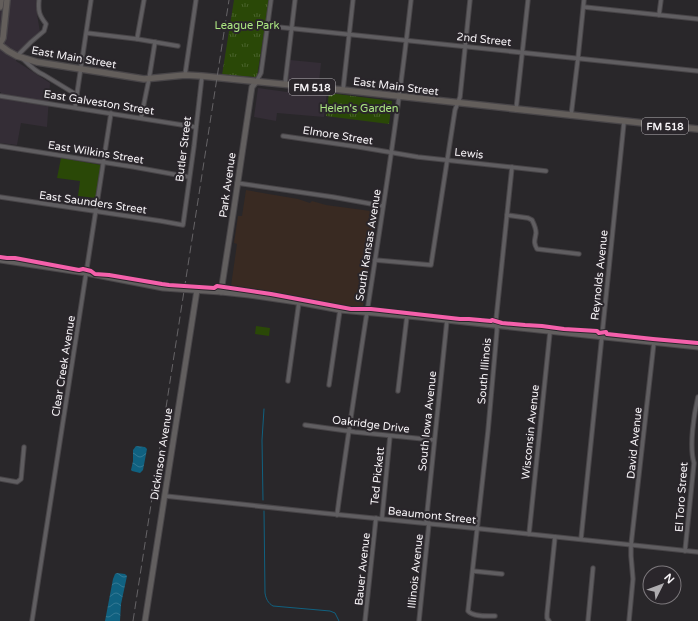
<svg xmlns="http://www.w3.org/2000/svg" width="698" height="621" font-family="'Varela Round',sans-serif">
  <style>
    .built { fill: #342d36 }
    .education { fill: #392a22 }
    .grass { fill: #2a4807 }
    .park { fill: url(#park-tufts) }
    .water { fill: url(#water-waves) }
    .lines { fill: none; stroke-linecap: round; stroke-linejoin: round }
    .stream { stroke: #106180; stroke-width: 1 }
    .street-casing { stroke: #484548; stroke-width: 5.5 }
    .secondary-casing { stroke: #484548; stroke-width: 7 }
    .primary-casing { stroke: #484548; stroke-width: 8 }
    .street { stroke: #605e61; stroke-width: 3.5 }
    .secondary { stroke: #625f5f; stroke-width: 5 }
    .primary { stroke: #635e5b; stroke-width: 5.5 }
    .rail { stroke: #656366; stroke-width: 1; stroke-dasharray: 8 4; stroke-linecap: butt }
    .cycleway-casing { stroke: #2a262b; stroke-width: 6 }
    .cycleway { stroke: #f560ab; stroke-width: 4 }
    .labels { text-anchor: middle; stroke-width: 4; stroke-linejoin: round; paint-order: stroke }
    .shield { fill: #2a262b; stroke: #b9b6b9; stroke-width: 1 }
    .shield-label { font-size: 10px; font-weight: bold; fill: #f6f3f6 }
    .park-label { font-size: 11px; fill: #abe681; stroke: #2a262b }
    .street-label { font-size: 11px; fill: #f6f3f6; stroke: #2a262b }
  </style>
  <defs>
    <pattern id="park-tufts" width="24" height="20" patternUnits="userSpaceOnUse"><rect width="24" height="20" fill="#2a4807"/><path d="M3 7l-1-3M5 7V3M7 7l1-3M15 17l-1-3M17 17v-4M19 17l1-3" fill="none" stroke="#4a632c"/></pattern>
    <pattern id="water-waves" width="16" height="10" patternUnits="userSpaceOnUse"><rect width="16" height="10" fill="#106180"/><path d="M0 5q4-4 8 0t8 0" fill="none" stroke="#337893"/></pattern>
  </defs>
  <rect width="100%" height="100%" fill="#29272a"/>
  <g class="built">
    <polygon points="0,0 38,0 37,14 40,32 20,50 16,61 50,83 47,127 21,123 17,145 0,143 0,98 1,92 0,92"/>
    <polygon points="290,60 321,63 318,92 327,93 324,117 277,113 276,121 254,117 258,88 287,92"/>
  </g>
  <polygon class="education" points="246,190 298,199 310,203 312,201 326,205 378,212 371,244 370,254 363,307 353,307 231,286 237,244 234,243 238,216 242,216"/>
  <g class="grass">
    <polygon points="61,158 101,165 96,198 78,196 80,181 57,178"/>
    <polygon points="256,326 270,328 269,336 255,334"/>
  </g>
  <g class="park">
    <polygon points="234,0 269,0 257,77 222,75"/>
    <polygon points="329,93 392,101 389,124 326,116"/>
  </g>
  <g class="water">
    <polygon points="136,446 145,447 147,449 143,470 140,473 132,471 131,470 133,461 133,450"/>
    <polygon points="117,573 125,574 127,576 121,604 120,621 105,621 113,579 115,574"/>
  </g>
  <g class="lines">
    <g class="stream">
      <polyline points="263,500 262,440 264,409"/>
      <path d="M264,511l1,82c1,6 3,10 8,13l57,5 5,2 4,8"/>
    </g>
    <g class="street-casing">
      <g id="street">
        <polyline points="584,7 698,19"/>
        <polyline points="659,15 661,0"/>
        <polyline points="268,26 698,71"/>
        <polyline points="87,33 137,39 178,46"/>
        <polyline points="137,39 144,0"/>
        <path d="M17,56l14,-14 13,-11 2,-7c-7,-9 -8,-13 -7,-24"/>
        <path d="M23,59c6,6 13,13 21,16l33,20"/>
        <polyline points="185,75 196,0"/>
        <polyline points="256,82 261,73 271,0"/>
        <polyline points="285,84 295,0"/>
        <polyline points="343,90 353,0"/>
        <polyline points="0,96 195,127"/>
        <polyline points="75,107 91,0"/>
        <polyline points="516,110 528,0"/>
        <polyline points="571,116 578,58 584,0"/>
        <polyline points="141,118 149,79 155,42"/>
        <polyline points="283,136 359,147 418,157 546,171"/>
        <polyline points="0,146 134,167 189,177"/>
        <polyline points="237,183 333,197 383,206"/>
        <polyline points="0,197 161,221 183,225 194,146 202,76"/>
        <path d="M507,215l21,3 4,2c2,4 4,9 4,13 -1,7 -3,9 1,16l42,5"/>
        <polyline points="375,260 431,265 455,110 460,97 470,0"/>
        <polyline points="288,381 299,302"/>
        <polyline points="329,385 340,310"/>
        <polyline points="398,391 407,316"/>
        <polyline points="305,425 355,432 434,440"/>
        <polyline points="0,479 17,482 21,479 24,447"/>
        <polyline points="165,496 322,513 482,529 698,552"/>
        <path d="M337,515c23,-172 55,-343 74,-515"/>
        <polyline points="382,518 390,436"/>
        <polyline points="426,523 447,320"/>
        <polyline points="529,534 550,332"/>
        <polyline points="581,539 624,122"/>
        <path d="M685,551l9,-88c-5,-17 0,-49 4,-66"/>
        <polyline points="473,571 502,574"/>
        <path d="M495,616c-8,0 -22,1 -27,-5l20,-180 9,-101 -1,-10 16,-153"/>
        <polyline points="32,621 111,113"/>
        <polyline points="365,621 376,518"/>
        <polyline points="419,621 429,523"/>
        <polyline points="549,621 547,618 547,614 555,537"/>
        <polyline points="588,621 593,568"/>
        <polyline points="629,621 633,579 631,556 631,545 654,342"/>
      </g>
    </g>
    <g class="secondary-casing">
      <g id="secondary">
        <polyline points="0,260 86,273 163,288 221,292 249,295 297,302 340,310 418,317 698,347"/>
        <polyline points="221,292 234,208 252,87 256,82"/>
        <polyline points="145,621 197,290"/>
      </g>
    </g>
    <g class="primary-casing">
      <g id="primary">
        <polyline points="0,7 1,0"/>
        <polyline points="0,43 3,38 7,0"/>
        <polyline points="0,45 8,51 17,56 37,62 144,79 185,75 202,76 343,90 698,129"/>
      </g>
    </g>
    <use href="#street" class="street"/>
    <use href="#secondary" class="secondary"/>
    <use href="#primary" class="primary"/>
    <polyline class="rail" points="133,621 229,0"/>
    <g class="cycleway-casing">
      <polyline id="cycleway" points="0,257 7,258 15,258 79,270 83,269 91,271 95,274 109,275 162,284 169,285 214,288 217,286 271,294 351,309 371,309 460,319 469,319 491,321 492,320 502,323 525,325 542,326 564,329 597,331 599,333 606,332 607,334 653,339 698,343"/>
    </g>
    <use href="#cycleway" class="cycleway"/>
  </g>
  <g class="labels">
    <g class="shield">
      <rect x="289" y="79" width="46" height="16" rx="3"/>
      <rect x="642" y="118" width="46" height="16" rx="3"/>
    </g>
    <g class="shield-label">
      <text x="312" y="91">FM 518</text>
      <text x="665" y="130">FM 518</text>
    </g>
    <g class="park-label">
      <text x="247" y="29">League Park</text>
      <text x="359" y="112">Helen's Garden</text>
    </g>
    <g class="street-label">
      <text transform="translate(484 39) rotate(6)" y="4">2nd Street</text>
      <text transform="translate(74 57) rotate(10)" y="4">East Main Street</text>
      <text transform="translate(396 86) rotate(7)" y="4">East Main Street</text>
      <text transform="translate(99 102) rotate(9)" y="4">East Galveston Street</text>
      <text transform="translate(338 135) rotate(9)" y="4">Elmore Street</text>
      <text transform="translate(183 149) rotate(-83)" y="4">Butler Street</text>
      <text transform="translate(96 152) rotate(9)" y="4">East Wilkins Street</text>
      <text transform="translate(469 153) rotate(6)" y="4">Lewis</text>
      <text transform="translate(227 185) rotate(-82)" y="4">Park Avenue</text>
      <text transform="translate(93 202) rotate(8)" y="4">East Saunders Street</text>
      <text transform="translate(368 245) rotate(-81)" y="4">South Kansas Avenue</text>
      <text transform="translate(599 275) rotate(-84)" y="4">Reynolds Avenue</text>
      <text transform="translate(63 366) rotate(-81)" y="4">Clear Creek Avenue</text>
      <text transform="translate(484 371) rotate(-85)" y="4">South Illinois</text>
      <text transform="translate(427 421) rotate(-84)" y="4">South Iowa Avenue</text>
      <text transform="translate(371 424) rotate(7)" y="4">Oakridge Drive</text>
      <text transform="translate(530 432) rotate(-84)" y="4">Wisconsin Avenue</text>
      <text transform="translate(634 443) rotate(-84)" y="4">David Avenue</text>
      <text transform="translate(161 454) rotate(-81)" y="4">Dickinson Avenue</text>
      <text transform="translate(377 476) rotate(-84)" y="4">Ted Pickett</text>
      <text transform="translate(681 497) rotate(-86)" y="4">El Toro Street</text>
      <text transform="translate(432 515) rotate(6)" y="4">Beaumont Street</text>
      <text transform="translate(362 569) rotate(-84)" y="4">Bauer Avenue</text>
      <text transform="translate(415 571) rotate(-84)" y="4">Illinois Avenue</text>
    </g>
  </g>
  <g transform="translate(662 585) rotate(48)"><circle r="19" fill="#2a262b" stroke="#7c787c"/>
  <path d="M0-3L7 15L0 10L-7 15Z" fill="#aeacaf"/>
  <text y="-6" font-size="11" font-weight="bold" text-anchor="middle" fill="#f6f3f6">N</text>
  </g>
</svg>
